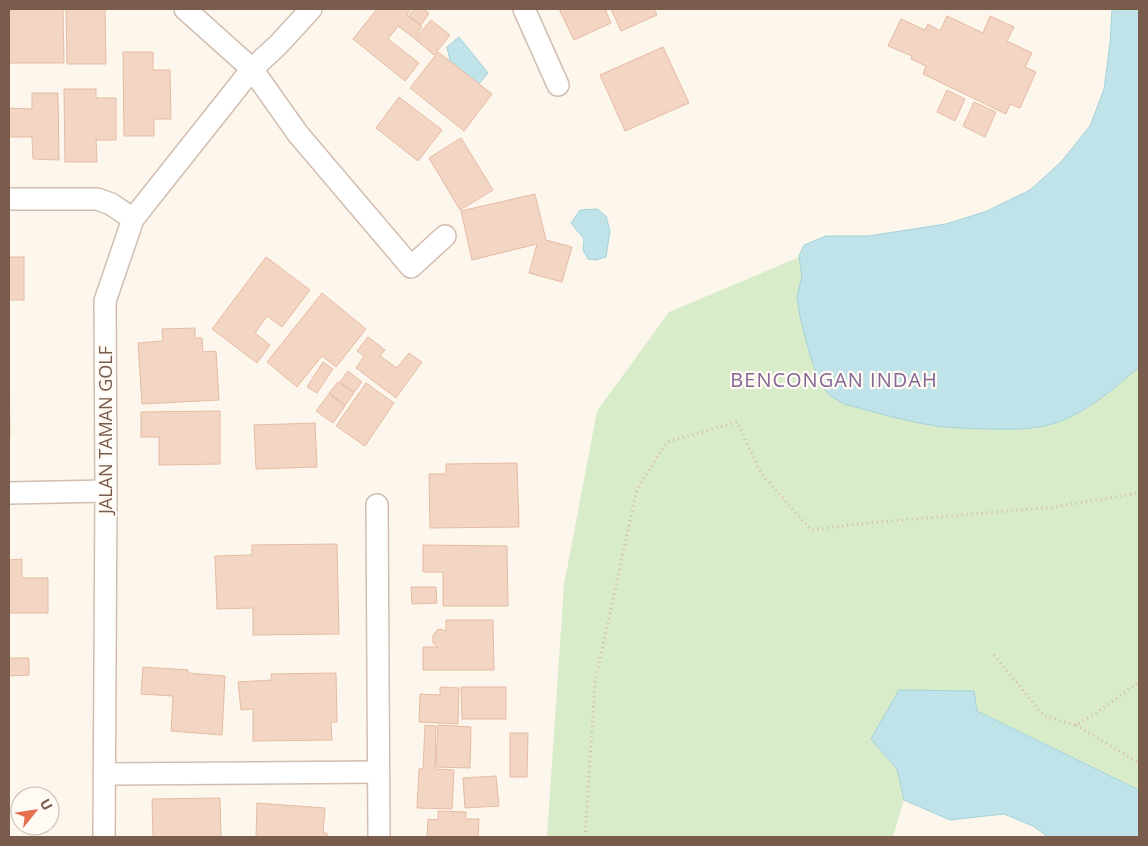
<svg xmlns="http://www.w3.org/2000/svg" width="1148" height="846" font-family="'Open Sans',sans-serif">
  <style>
    .green { fill: #d8ecc9 }
    .water { fill: #bfe3e8; stroke: #a5d3da }
    .building { fill: #f3d5c3; stroke: #e6bba3 }
    .lines { fill: none; stroke-linecap: round; stroke-linejoin: round }
    .street-casing { stroke: #d1beb0; stroke-width: 24 }
    .path { stroke: #d9b8a5; stroke-width: 3; stroke-dasharray: 1 4; stroke-linecap: butt }
    .street { stroke: #fff; stroke-width: 21 }
    .labels { text-anchor: middle; stroke-width: 4.5; stroke-linejoin: round; paint-order: stroke }
    .street-label { font-size: 18px; fill: #7a5c4d; stroke: #fffaf3 }
    .quarter-label { font-size: 20px; letter-spacing: 1px; fill: #846695; stroke: #fffaf3 }
  </style>
  <rect width="100%" height="100%" fill="#fdf6ec"/>
  <polygon class="green" points="1139,16 1139,790 977,711 871,739 897,769 904,800 893,837 547,837 564,585 597,411 669,312 835,242 970,229 1070,172"/>
  <g class="water">
    <path d="M1112,9h27v358c-22,19 -45,39 -71,51 -23,11 -49,12 -75,11 -18,0 -38,-1 -57,-3 -31,-5 -62,-14 -92,-22l-15,-9 -10,-14 -9,-26 -10,-38 -3,-20 5,-21 -3,-20 5,-11 22,-9h42l78,-12 41,-13 43,-21 31,-28 29,-36 14,-37 6,-46z"/>
    <polygon points="459,37 488,73 479,84 466,83 452,70 447,47"/>
    <polygon points="597,209 606,216 610,231 606,257 596,260 588,259 583,250 584,239 571,223 580,210"/>
    <polygon points="899,690 974,691 977,711 1139,790 1139,837 1048,837 1033,826 1004,814 950,820 904,800 897,769 871,739"/>
  </g>
  <g class="building">
    <polygon points="9,9 63,9 64,63 9,63"/>
    <polygon points="66,9 105,9 106,64 67,64"/>
    <polygon points="377,9 411,9 407,15 422,27 414,38 398,26 388,39 419,63 405,81 353,39"/>
    <polygon points="414,9 423,9 429,13 421,25 409,16"/>
    <polygon points="559,9 605,9 611,23 574,40"/>
    <polygon points="611,9 654,9 657,15 621,31"/>
    <polygon points="947,16 983,33 990,16 1014,27 1007,41 1032,53 1025,67 1036,72 1020,108 1010,104 1006,114 923,74 926,66 911,59 912,56 888,46 901,19 925,30 928,24 940,31"/>
    <polygon points="431,20 450,35 434,55 415,39"/>
    <polygon points="663,47 689,103 625,131 600,75"/>
    <polygon points="123,52 153,52 153,70 170,70 171,119 154,119 154,136 124,136"/>
    <polygon points="438,52 492,94 464,131 410,88"/>
    <polygon points="64,89 96,89 96,98 116,98 116,140 96,140 97,162 65,162"/>
    <polygon points="947,90 965,99 955,121 937,112"/>
    <polygon points="32,93 58,93 59,160 33,159 32,137 9,137 9,108 32,109"/>
    <polygon points="399,97 442,130 418,161 376,128"/>
    <polygon points="974,102 996,112 985,137 963,126"/>
    <polygon points="461,138 493,190 460,210 429,158"/>
    <polygon points="535,194 546,240 572,247 562,282 529,273 537,244 472,260 461,211"/>
    <rect x="9" y="257" width="15" height="43"/>
    <polygon points="266,257 310,290 282,327 267,316 255,333 270,345 257,363 212,329"/>
    <polygon points="322,293 366,329 336,367 322,356 297,387 267,362"/>
    <polygon points="195,328 195,338 202,338 203,352 216,351 219,400 142,404 138,343 163,341 162,329"/>
    <polygon points="368,337 385,350 380,356 397,368 409,353 422,362 396,398 356,368 364,356 357,351"/>
    <polygon points="9,356 10,438 9,438"/>
    <polygon points="323,362 333,369 317,393 307,387"/>
    <polygon points="348,371 362,382 354,392 340,382"/>
    <polygon points="338,382 354,393 345,405 329,393"/>
    <polygon points="366,383 394,403 365,446 336,426"/>
    <polygon points="329,394 345,406 333,423 316,411"/>
    <polygon points="220,411 220,464 159,465 159,437 141,437 141,412"/>
    <polygon points="315,423 317,467 256,469 254,425"/>
    <polygon points="517,463 519,527 430,528 429,474 446,474 446,464"/>
    <polygon points="337,544 339,634 253,635 253,608 217,609 215,556 252,555 252,545"/>
    <polygon points="423,545 507,546 508,606 443,606 443,572 423,572"/>
    <polygon points="22,559 22,578 48,578 48,613 9,613 9,560"/>
    <polygon points="411,587 436,587 437,603 412,604"/>
    <polygon points="446,620 493,620 494,670 423,670 423,647 438,647 433,643 433,636 437,630 440,629 446,631"/>
    <polygon points="9,658 29,658 29,675 9,676"/>
    <polygon points="143,667 188,670 188,673 225,676 222,735 171,731 173,696 141,694"/>
    <polygon points="336,673 337,722 331,722 332,740 253,741 253,709 241,710 238,682 272,680 271,674"/>
    <polygon points="440,687 459,688 458,724 419,722 420,694 440,695"/>
    <polygon points="461,687 506,687 506,719 462,719"/>
    <polygon points="425,725 436,726 435,769 454,770 452,809 417,808 419,769 423,769"/>
    <polygon points="438,725 471,727 470,768 436,767"/>
    <polygon points="510,733 528,733 527,777 510,777"/>
    <polygon points="496,776 499,806 465,808 463,778"/>
    <polygon points="220,798 221,837 153,837 152,799"/>
    <polygon points="257,803 325,808 323,833 327,833 327,837 256,837"/>
    <polygon points="438,811 466,812 466,819 479,819 478,837 427,837 428,819 438,820"/>
  </g>
  <g class="lines">
    <g class="street-casing">
      <g id="street">
        <polyline points="185,9 252,69 278,45 311,9"/>
        <polyline points="524,9 558,85"/>
        <polyline points="9,199 97,199 111,204 133,219"/>
        <polyline points="9,493 106,491"/>
        <polyline points="377,505 379,837"/>
        <polyline points="105,774 378,772"/>
        <polyline points="104,837 106,491 105,301 133,219 252,69 298,134 411,267 445,236"/>
      </g>
    </g>
    <g class="path">
      <polyline points="994,655 1044,716 1076,725 1099,711 1139,682"/>
      <polyline points="1076,725 1139,763"/>
      <polyline points="585,837 595,682 637,489 667,442 737,422 761,473 811,530 867,523 1055,507 1139,493"/>
    </g>
    <use href="#street" class="street"/>
  </g>
  <g class="labels">
    <g class="street-label">
      <text transform="translate(106 430) rotate(-90)" y="6">JALAN TAMAN GOLF</text>
    </g>
    <g class="quarter-label">
      <text x="834" y="387">BENCONGAN INDAH</text>
    </g>
  </g>
  <rect width="1148" height="846" fill="none" stroke="#7a5c4d" stroke-width="20"/>
  <g transform="translate(35 811) rotate(60)"><circle r="24" fill="#fffaf3" stroke="#cabbb1"/>
  <path d="M0-4L9 19L0 12L-9 19Z" fill="#e76f51"/>
  <text y="-8" font-size="14" font-weight="bold" text-anchor="middle" fill="#7a5c4d">U</text>
  </g>
</svg>
